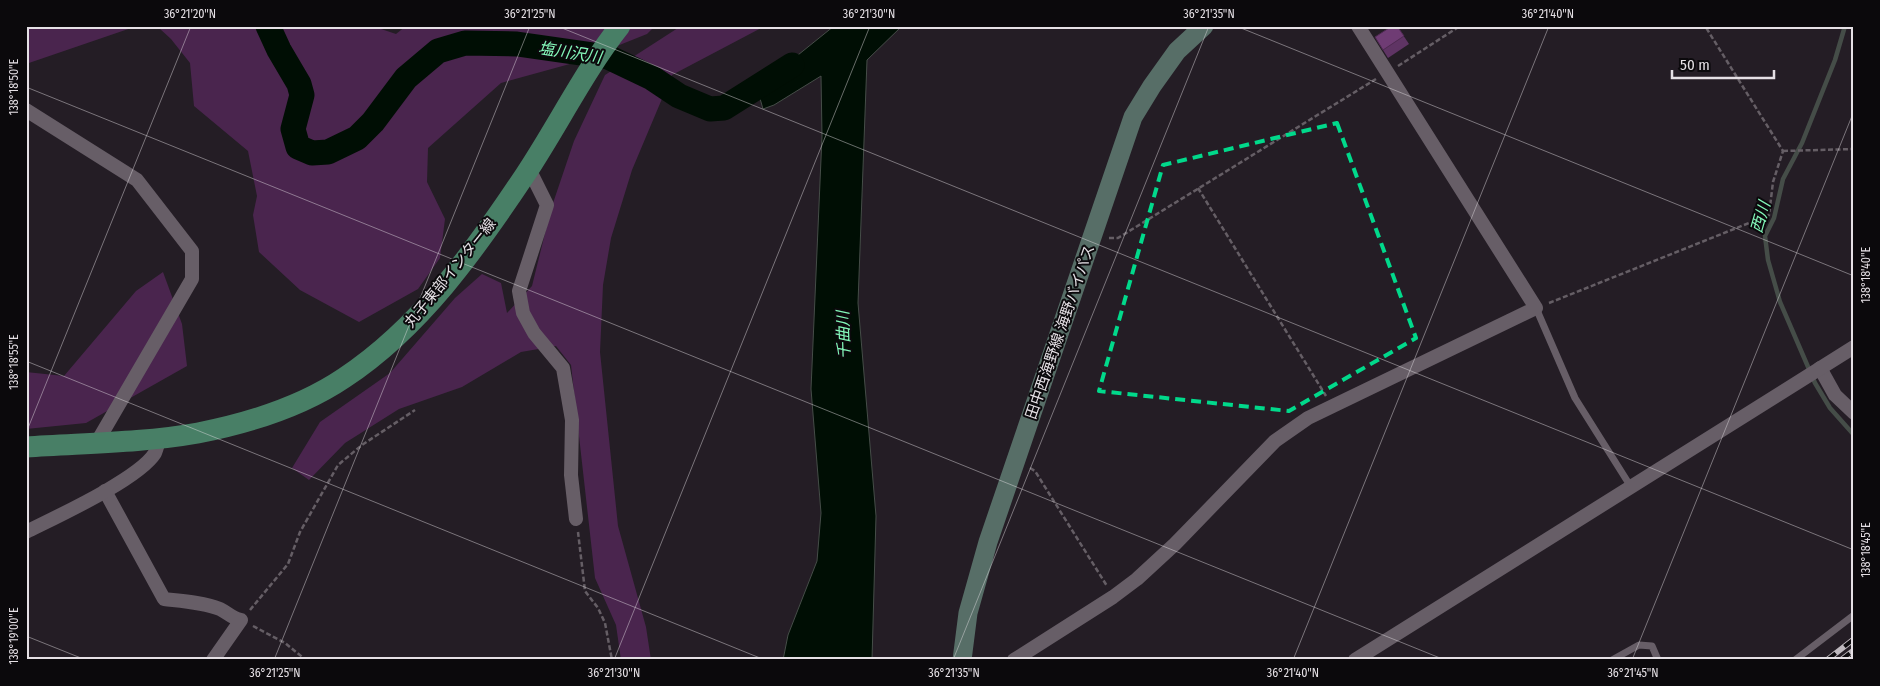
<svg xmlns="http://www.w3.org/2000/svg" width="1880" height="686" font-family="'Fira Sans Condensed','Noto Sans JP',sans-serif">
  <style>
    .green { fill: #4a254e }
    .water { fill: #000e04; stroke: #454d48 }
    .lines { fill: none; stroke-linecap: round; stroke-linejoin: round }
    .stream { stroke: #454d48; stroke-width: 4.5 }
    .river { stroke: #000e04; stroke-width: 25 }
    .path { stroke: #655e65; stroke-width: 2.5; stroke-dasharray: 5 2.5; stroke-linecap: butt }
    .lane { stroke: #675e67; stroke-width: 7 }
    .street { stroke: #675e67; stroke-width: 14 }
    .secondary { stroke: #576e67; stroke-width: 19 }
    .primary { stroke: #487f66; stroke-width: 21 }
    .rail-casing { stroke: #beb8be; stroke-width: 5.5 }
    .rail { stroke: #0b090c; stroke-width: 4; stroke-dasharray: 11; stroke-linecap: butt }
    .wall { fill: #5f3464 }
    .building { fill: #6f3c74; stroke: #4e2a51 }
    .marked { fill: none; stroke: #01d98b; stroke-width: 4; stroke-dasharray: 10 6; stroke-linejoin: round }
    .ticks { fill: none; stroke: #e5e0e5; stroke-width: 1; stroke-opacity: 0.45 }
    .labels { text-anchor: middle; stroke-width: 4; stroke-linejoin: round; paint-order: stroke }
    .street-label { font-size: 15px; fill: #e5e0e5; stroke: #0b090c }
    .water-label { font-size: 16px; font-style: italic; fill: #84f8ba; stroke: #0b090c }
    .neatline { fill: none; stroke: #e5e0e5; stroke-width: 2 }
    .ticks-label { font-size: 12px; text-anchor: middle; fill: #e5e0e5 }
  </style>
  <rect width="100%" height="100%" fill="#241d25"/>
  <g class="green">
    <polygon points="26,26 137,26 26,64"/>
    <polygon points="146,26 372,26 396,34 406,26 655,26 647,34 577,62 501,83 428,148 427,182 445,219 440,258 418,289 359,322 300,290 259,252 253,215 257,196 248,151 194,106 190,63 171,39 159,28"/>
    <polygon points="681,26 765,26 672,75 632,170 611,238 603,285 600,352 618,526 646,627 651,660 621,660 616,625 595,578 571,365 556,346 521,352 462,387 399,409 345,443 309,480 292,468 320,422 390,373 455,298 482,274 501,283 507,313 532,286 551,209 574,141 605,75"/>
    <polygon points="163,272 182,324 187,366 86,423 26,429 26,372 64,376 136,291"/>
  </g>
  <polygon class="water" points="834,26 902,26 867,60 858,303 876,516 872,660 783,660 788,635 817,561 821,513 811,389 822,136 821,76 774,105 763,109 757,88"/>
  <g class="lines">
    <polyline class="stream" points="1845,26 1835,60 1802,143 1783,179 1774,218 1765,236 1768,260 1780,302 1815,383 1830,408 1854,435"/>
    <polyline class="river" points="268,26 279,50 299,84 302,95 293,129 298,147 312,153 328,152 357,138 373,122 406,78 438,51 465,43 517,44 608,57 652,78 679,96 710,109 724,108 792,65"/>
    <g class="path">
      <polyline points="1398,66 1460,26"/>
      <polyline points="1783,151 1854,149"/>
      <polyline points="1198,188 1326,396"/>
      <polyline points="1109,238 1118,238 1376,79"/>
      <polyline points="1549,303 1769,215 1773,182 1783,151 1705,26"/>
      <polyline points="1030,468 1035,471 1107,586"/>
      <polyline points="578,532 585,591 598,608 605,623 612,660"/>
      <polyline points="250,610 288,564 300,532 338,465 362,445 415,410"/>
      <polyline points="253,626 285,643 306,660"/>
    </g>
    <g class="lane">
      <polyline points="1536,308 1575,398 1631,487"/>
      <polyline points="1612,660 1639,645 1652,646 1658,660"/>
      <polyline points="1795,660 1854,615"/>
    </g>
    <g class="street">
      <polyline points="26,110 137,180 192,251 192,279 97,442"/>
      <polyline points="529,169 547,205 519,291 523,313 534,333 563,368 572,420 571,475 576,519"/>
      <polyline points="1820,368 1835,395 1854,413"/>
      <path d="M105,491l59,108c18,2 38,3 56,10 8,4 13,10 21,11l-28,40"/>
      <path d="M26,532c30,-15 113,-53 129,-79 2,-5 3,-10 5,-15"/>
      <polyline points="1014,660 1113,597 1137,579 1175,544 1275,441 1308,418 1536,308 1358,26"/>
      <polyline points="1355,660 1854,347"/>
    </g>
    <polyline class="secondary" points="962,660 968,613 988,542 1133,117 1152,86 1177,51 1204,26"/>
    <path class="primary" d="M26,447c57,-4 116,-4 172,-14 51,-10 103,-26 146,-55 76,-50 131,-128 181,-203 32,-48 60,-105 95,-149"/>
    <g class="rail-casing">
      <g id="rail">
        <polyline points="1827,660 1854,639"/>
        <polyline points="1841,660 1854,650"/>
      </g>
    </g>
    <use href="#rail" class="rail"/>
  </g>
  <polygon class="wall" points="1397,26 1409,44 1388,58 1383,50"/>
  <polygon class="building" points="1392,26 1397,26 1404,36 1383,50 1375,37"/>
  <path class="marked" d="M1337,123l79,215 -127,73 -190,-20 64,-226z"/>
  <path class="ticks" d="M557,26l1297,524M1236,26l618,250M26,87l1419,573M26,361l739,299M26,433l165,-407M26,636l60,24M274,660l256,-634M614,660l256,-634M953,660l256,-634M1293,660l256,-634M1632,660l222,-549"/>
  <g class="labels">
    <g class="street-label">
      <text transform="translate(450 273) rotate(-51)" y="5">丸子東部インター線</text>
      <text transform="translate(1060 332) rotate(-71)" y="5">田中西海野線 海野バイパス</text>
    </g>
    <g class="water-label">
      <text transform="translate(570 52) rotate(9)" y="6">塩川沢川</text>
      <text transform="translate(1760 217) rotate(-74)" y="6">西川</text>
      <text transform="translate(843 335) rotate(-92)" y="6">千曲川</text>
    </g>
  </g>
  <rect width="1880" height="686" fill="none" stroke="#0b090c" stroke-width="55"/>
  <path d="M1672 70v8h102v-8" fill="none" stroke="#e5e0e5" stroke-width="2.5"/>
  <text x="1680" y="70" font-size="15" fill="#e5e0e5" stroke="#0b090c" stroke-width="4" paint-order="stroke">50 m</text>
  <rect x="28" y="28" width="1824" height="630" class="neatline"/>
  <g class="ticks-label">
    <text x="190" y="18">36°21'20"N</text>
    <text x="530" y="18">36°21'25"N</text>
    <text x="869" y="18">36°21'30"N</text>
    <text x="1209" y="18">36°21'35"N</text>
    <text x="1548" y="18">36°21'40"N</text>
    <text transform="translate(14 87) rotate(-90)" y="4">138°18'50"E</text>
    <text transform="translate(1866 275) rotate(-90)" y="4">138°18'40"E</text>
    <text transform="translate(14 362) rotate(-90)" y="4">138°18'55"E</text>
    <text transform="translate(1866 550) rotate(-90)" y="4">138°18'45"E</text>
    <text transform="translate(14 636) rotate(-90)" y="4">138°19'00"E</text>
    <text x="275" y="677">36°21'25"N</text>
    <text x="614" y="677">36°21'30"N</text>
    <text x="954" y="677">36°21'35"N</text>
    <text x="1293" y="677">36°21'40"N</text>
    <text x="1633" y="677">36°21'45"N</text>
  </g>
</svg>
